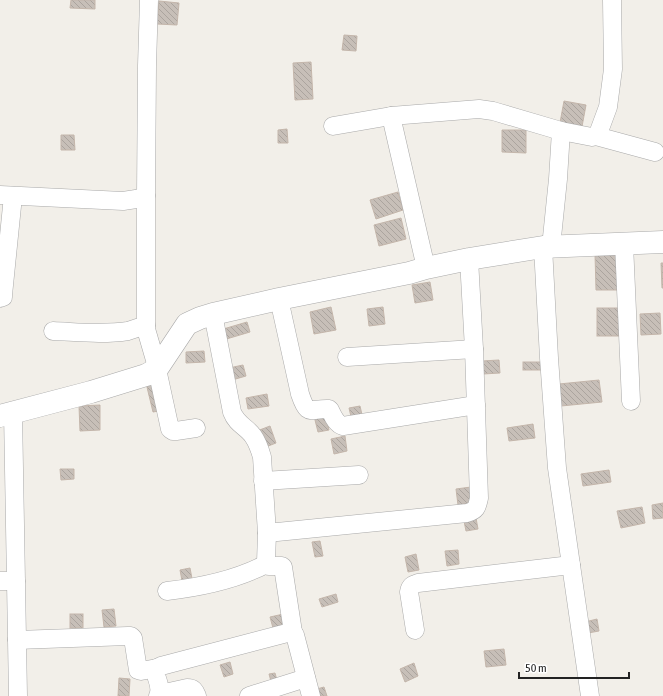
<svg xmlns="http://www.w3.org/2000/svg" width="663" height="696" font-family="'Asap Condensed',sans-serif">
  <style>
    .building { fill: url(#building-back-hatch); stroke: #c4b6ab }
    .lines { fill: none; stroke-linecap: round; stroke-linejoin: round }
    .minor-casing { stroke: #a9a9a9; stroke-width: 19 }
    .tertiary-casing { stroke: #a9a9a9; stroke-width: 23 }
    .minor { stroke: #fff; stroke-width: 18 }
    .tertiary { stroke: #fff; stroke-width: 22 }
  </style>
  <defs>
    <pattern id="building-back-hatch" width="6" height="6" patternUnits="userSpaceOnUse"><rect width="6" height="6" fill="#c7bfb8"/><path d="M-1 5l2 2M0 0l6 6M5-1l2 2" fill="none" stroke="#aba49e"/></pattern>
  </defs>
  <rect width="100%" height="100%" fill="#f2efe9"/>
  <g class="building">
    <polygon points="71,0 95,0 95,9 70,8"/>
    <polygon points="159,1 179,3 177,25 157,24"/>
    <polygon points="344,35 357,36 356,51 342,50"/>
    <polygon points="311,62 313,99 295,100 293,63"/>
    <polygon points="564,101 586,105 581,132 559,128"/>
    <polygon points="287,129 288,143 278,143 278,130"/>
    <polygon points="502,130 526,130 526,153 502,152"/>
    <polygon points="61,135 74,135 75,150 61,150"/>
    <polygon points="398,192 403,210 376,219 370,200"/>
    <polygon points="401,218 406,239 379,246 374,225"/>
    <polygon points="595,254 621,254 621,290 596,290"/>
    <polygon points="661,263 663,263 663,288 662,288"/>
    <polygon points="430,282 433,300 415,303 412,285"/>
    <polygon points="331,307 336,330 314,334 310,312"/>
    <polygon points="383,307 385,324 369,326 367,309"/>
    <rect x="597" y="308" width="28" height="28"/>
    <polygon points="660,313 661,334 641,335 640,314"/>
    <polygon points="247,322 250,332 223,340 220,330"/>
    <polygon points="204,351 205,362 186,363 186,352"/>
    <polygon points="499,360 500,373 483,374 482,361"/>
    <rect x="523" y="362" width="22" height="8"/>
    <polygon points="243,365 246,376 232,380 229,368"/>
    <polygon points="158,380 164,410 153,412 146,383"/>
    <polygon points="599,380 602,402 561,406 559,384"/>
    <polygon points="267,394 269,406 248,409 246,398"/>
    <polygon points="100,405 100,430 80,431 79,406"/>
    <polygon points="360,406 363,419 352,421 349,408"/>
    <polygon points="325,413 329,430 318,432 314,416"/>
    <polygon points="533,424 535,438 509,441 507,428"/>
    <polygon points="270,426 276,443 263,448 257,431"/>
    <polygon points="345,436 347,451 334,454 331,439"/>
    <polygon points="60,469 74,469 74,479 61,480"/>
    <polygon points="609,470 611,482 583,486 581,474"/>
    <polygon points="471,487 473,502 458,505 456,489"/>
    <polygon points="663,503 663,518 653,519 652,505"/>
    <polygon points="642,507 645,523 621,528 617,511"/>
    <polygon points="476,518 478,529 466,531 464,521"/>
    <polygon points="320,541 323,556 315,557 312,542"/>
    <polygon points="458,550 459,564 447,566 445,551"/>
    <polygon points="416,554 419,570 408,572 405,557"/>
    <polygon points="190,568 193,584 183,586 180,570"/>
    <polygon points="336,594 338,602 322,607 319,599"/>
    <polygon points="114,609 116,626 104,627 102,610"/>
    <polygon points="288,613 291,624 273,628 270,617"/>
    <rect x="70" y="614" width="13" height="14"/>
    <polygon points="597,619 599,631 588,633 585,622"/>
    <polygon points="504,649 506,665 486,667 484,651"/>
    <polygon points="230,662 233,674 224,677 220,665"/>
    <polygon points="414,663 418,676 405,682 400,669"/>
    <polygon points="275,673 278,684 272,685 269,674"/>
    <polygon points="119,678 130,679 129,696 118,696"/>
    <polygon points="324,687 327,696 319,696 317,689"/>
  </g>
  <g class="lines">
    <g class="minor-casing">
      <g id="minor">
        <polyline points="391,116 479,109 493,111 561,131 592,137 598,134 608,107 613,69 612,0"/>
        <polyline points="333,126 391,116 426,268"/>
        <polyline points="596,136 655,152"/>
        <polyline points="0,195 123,201 136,199 146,196 146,329 155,360 170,429 173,431 176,431 196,428"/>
        <polyline points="146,196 147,66 149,0"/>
        <polyline points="624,244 631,401"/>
        <polyline points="543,247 549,358 557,468 571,565 590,696"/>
        <polyline points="551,247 558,179 561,131"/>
        <polyline points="0,298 3,297 3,295 13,196"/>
        <path d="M279,299l21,95c8,24 10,14 29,15l1,1c3,6 6,14 13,16l133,-21"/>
        <path d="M213,314l19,98c5,13 14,14 21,24 5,7 7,14 9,21l5,76 200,-20c10,-3 10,-6 12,-15l-5,-149 -5,-90"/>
        <path d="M53,331c25,1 50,4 75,0 6,-2 12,-4 18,-6"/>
        <polyline points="347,357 474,349"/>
        <polyline points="13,412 18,696"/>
        <polyline points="263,481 359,475"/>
        <polyline points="267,533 266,562 266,564 269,566 282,566 283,567 293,632"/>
        <polyline points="0,581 16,581"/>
        <path d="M167,591c34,-4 69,-11 99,-27"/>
        <path d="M415,630l-6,-38c1,-6 3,-7 9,-9l153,-18"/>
        <polyline points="17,640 128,636 131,636 133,638 138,670 141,671 157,668"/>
        <path d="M160,694l27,-6c7,0 8,3 10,8"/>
        <path d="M158,696c4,-8 -1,-16 -3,-24l2,-4 4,-2 130,-34h2l2,3 16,61"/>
        <polyline points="249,696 306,678"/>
      </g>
    </g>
    <g class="tertiary-casing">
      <polyline id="tertiary" points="0,416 91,392 146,375 157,369 187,324 200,318 213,314 279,299 409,273 426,268 469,259 543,247 663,242"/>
    </g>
    <use href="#minor" class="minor"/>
    <use href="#tertiary" class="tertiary"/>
  </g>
  <path d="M519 672v6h110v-6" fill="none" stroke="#222222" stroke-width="2"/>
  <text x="525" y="672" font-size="12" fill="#222222" stroke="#ffffff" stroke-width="3" paint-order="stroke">50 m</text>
</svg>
